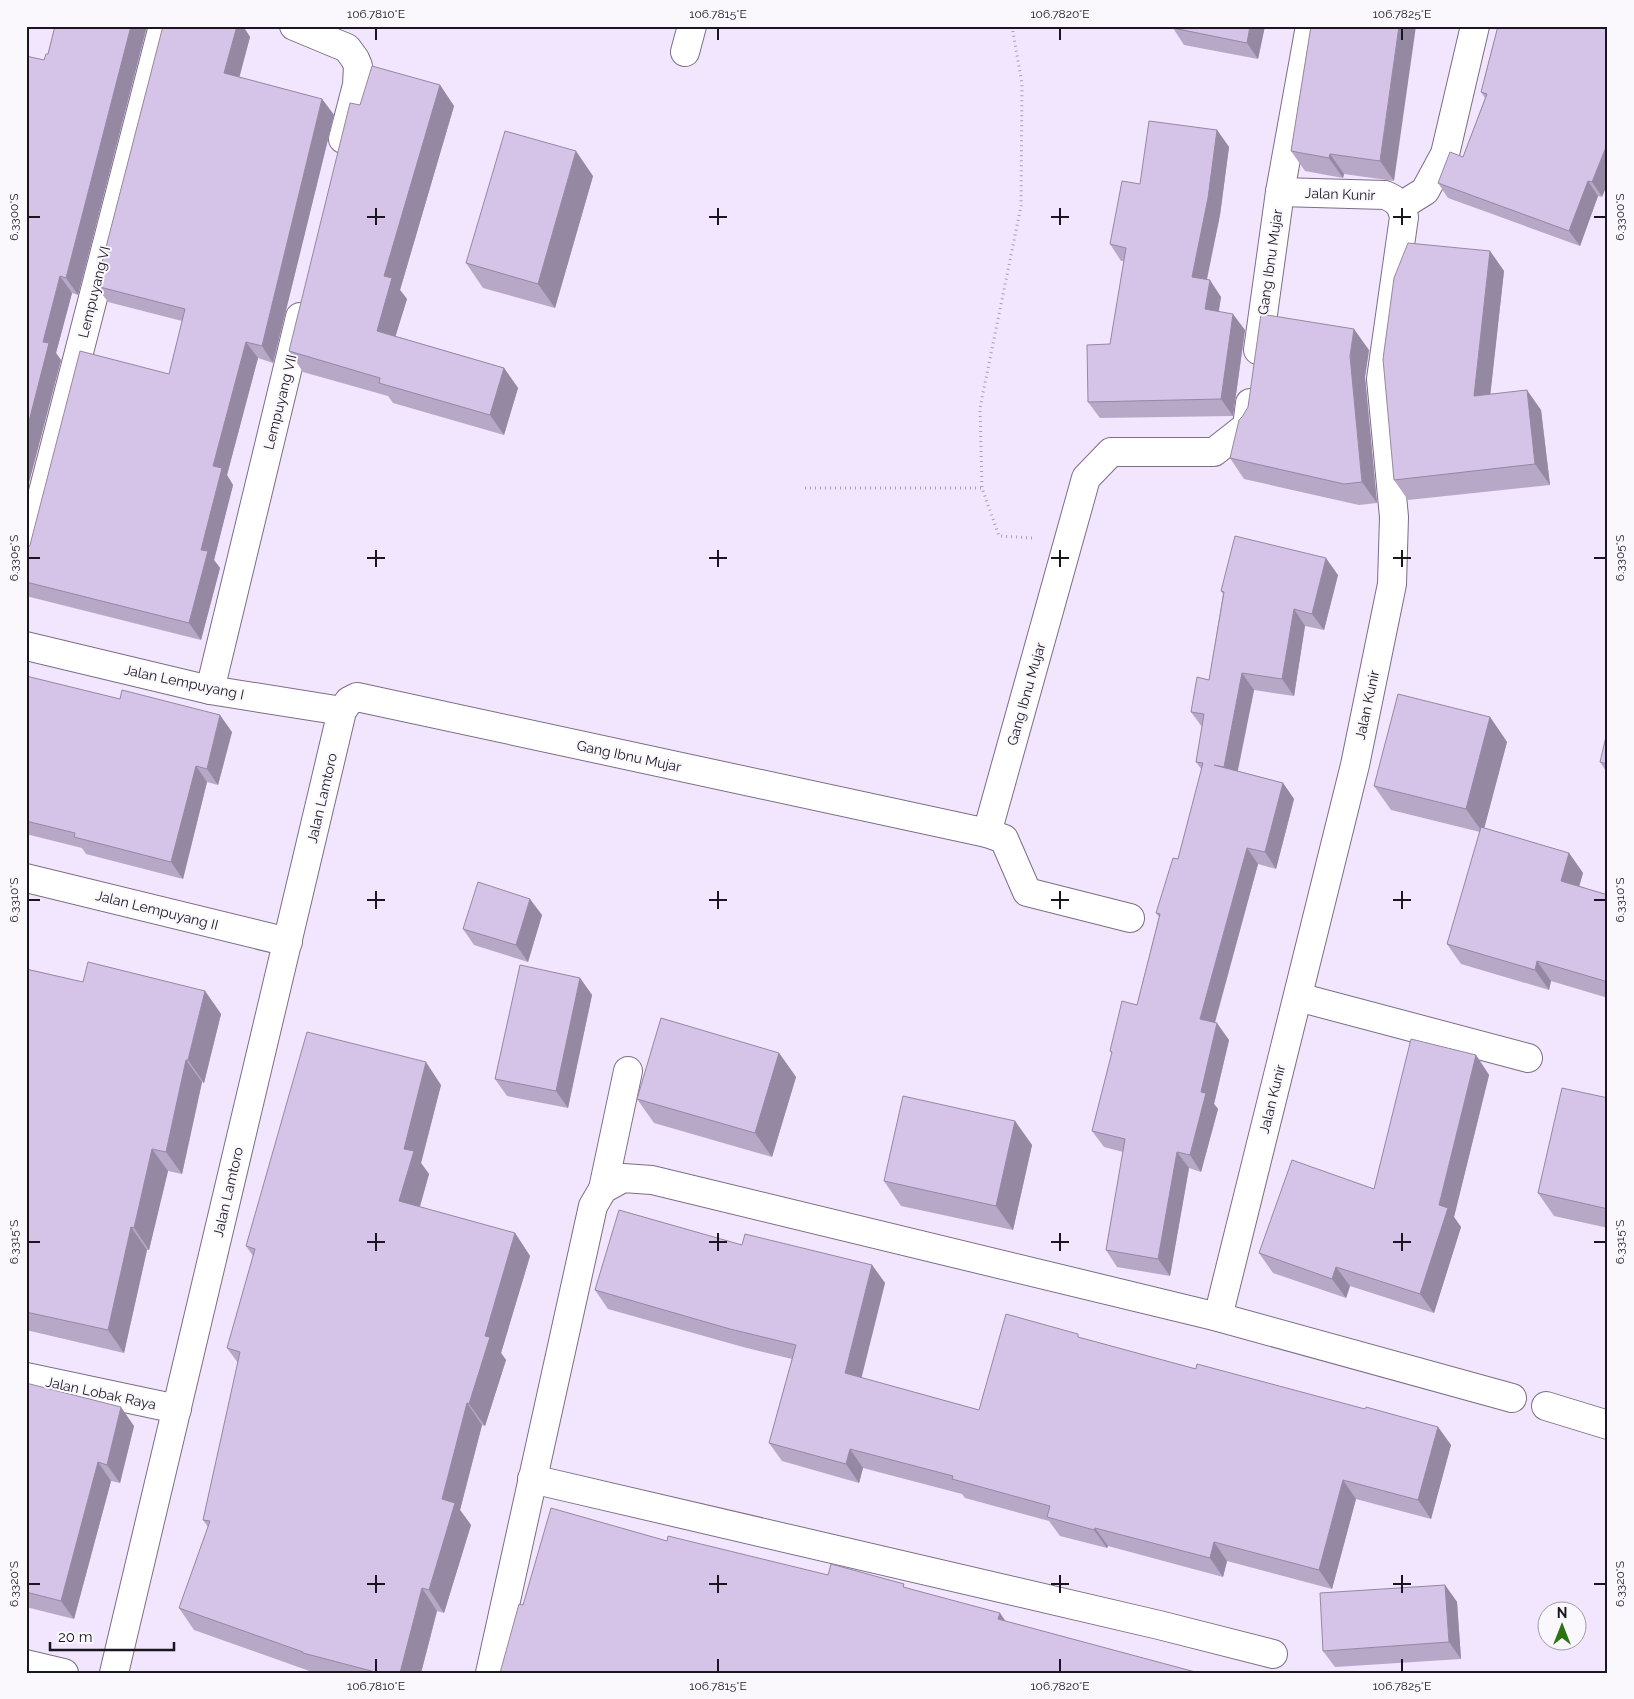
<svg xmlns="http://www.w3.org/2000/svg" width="1634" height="1699" font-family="Raleway,sans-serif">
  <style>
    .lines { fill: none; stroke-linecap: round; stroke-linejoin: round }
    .street-casing { stroke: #7b6e87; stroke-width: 30 }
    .path { stroke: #a89fb2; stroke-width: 3; stroke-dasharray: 1 4; stroke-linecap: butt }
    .street { stroke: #fff; stroke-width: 28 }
    .wall { fill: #b7a8c8 }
    .shaded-wall { fill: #9588a2 }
    .building { fill: #d5c3e8; stroke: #9588a2 }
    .ticks { fill: none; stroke: #1a151e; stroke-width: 2 }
    .labels { text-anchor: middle; stroke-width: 4; stroke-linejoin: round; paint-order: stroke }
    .street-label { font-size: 14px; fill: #1a151e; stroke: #faf7fd }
    .neatline { fill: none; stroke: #1a151e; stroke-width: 2 }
    .ticks-label { font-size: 12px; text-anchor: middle; fill: #1a151e }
  </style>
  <rect width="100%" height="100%" fill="#f1e6fd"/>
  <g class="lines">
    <g class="street-casing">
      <g id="street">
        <polyline points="294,26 347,48 355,59 358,66 357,85 343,139"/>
        <polyline points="685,52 692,26"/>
        <polyline points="1401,206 1425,191 1445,154 1475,26"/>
        <polyline points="1258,350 1280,192 1310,26"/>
        <polyline points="26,558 163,26"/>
        <polyline points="26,646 210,690 342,711"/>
        <polyline points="210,690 300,317"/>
        <polyline points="987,833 1004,839 1027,892 1130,918"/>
        <polyline points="26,878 288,942"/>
        <polyline points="1298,997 1528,1058"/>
        <polyline points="603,1189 628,1071"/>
        <path d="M1218,1317l137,-552 37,-181 2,-67 -13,-138 23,-162c-3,-13 -7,-17 -19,-22l-105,-3"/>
        <polyline points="26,1377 177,1409"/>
        <polyline points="1546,1406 1608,1425"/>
        <polyline points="532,1479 1159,1625 1273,1654"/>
        <polyline points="26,1664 64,1673"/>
        <polyline points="114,1673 342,711 349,701 357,697 987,833 1086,478 1111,452 1214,452 1247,426 1250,403"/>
        <polyline points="490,1673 593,1206 603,1189 623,1178 652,1180 1218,1317 1512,1398"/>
      </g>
    </g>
    <g class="path">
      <polyline points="1012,26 1022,84 1021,206 980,408 982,488 999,536 1033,538"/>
      <polyline points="805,488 982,488"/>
    </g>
    <use href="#street" class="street"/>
  </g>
  <g class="wall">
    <polygon points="55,26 147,26 78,295 72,293 56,353 61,360 26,494 44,60 48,54"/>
    <polygon points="163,26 243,26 250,37 239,77 322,99 334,115 273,363 258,358 227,475 233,485 214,560 220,568 201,640 26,596 26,551 169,374 182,321 108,302 96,286"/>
    <polygon points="1265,26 1258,59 1184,45 1173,28"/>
    <polygon points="1311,26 1394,181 1344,174 1343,178 1305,171 1291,151"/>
    <polygon points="1498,26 1602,197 1598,196 1580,246 1448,198 1438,183 1463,157 1485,98 1481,92"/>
    <polygon points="440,85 454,106 400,290 407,299 395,336 504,368 518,388 504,435 393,403 388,396 303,372 289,351 360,105"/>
    <polygon points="1217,130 1229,147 1220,215 1206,279 1221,297 1219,311 1245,330 1233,416 1100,418 1088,402 1110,344 1124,261 1121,261 1110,244 1140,184"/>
    <polygon points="593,176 555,308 483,288 466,263"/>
    <polygon points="1490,251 1504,271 1490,394 1541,410 1550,485 1408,500 1394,480"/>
    <polygon points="1369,350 1365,377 1377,503 1359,505 1244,479 1230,458"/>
    <polygon points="1338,575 1324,630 1305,626 1294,696 1254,690 1238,771 1283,783 1294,799 1276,869 1258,864 1215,1023 1229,1040 1214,1104 1218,1109 1201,1172 1189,1168 1170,1276 1117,1267 1106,1250 1123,1152 1104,1147 1092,1131 1112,1054 1110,1051 1137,1005 1159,917 1156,913 1178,859 1202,770 1196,762 1202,727 1191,712 1209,680 1223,594 1221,591"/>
    <polygon points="26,676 232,732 218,785 207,782 183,879 86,854 82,848 26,834"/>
    <polygon points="1490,717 1507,742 1484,828 1569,853 1583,873 1579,886 1608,895 1608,998 1551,981 1549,990 1461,964 1447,944 1480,832 1391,810 1374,786"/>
    <polygon points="1600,762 1608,764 1608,774"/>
    <polygon points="542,915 528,962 474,945 463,929"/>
    <polygon points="26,969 83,982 205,991 221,1014 204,1083 202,1082 182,1174 168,1171 149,1250 147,1250 124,1353 26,1330"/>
    <polygon points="580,978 592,995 568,1108 507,1096 495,1079"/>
    <polygon points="779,1053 796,1077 772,1157 654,1123 637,1099"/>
    <polygon points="1476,1055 1489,1075 1454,1217 1461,1227 1434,1313 1350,1286 1346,1298 1273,1273 1259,1253 1374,1189"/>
    <polygon points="441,1085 421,1163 429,1174 420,1207 515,1233 530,1256 501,1353 506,1360 485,1426 482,1425 460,1510 471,1525 444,1613 437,1611 421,1673 315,1673 194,1630 179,1608 208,1527 203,1520 238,1363 227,1348 253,1256 246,1246"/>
    <polygon points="1608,1098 1608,1228 1554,1216 1538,1193"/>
    <polygon points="1015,1121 1032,1145 1013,1230 901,1206 884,1181"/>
    <polygon points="742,1245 872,1265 885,1283 861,1378 979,1410 1081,1338 1196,1369 1438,1427 1451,1445 1431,1519 1356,1499 1332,1589 1227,1561 1223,1577 1108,1546 1107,1548 1060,1536 1049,1521 965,1498 962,1494 863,1468 859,1483 782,1461 769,1443 792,1359 743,1347 608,1309 595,1290"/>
    <polygon points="26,1383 134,1426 120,1483 111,1481 74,1619 26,1607"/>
    <polygon points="1445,1585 1457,1602 1461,1659 1335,1667 1323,1651"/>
  </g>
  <g class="shaded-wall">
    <polygon points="131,26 147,26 78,295 66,278"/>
    <polygon points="237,26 243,26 250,37 236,90 224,73"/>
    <polygon points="1250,26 1265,26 1258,59 1247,43"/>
    <polygon points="1399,26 1416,26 1394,181 1380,161"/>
    <polygon points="440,85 454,106 400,290 407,299 391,351 377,331 384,276"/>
    <polygon points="322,99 334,115 273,363 262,346"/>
    <polygon points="1217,130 1229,147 1220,215 1204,294 1192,277"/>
    <polygon points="1608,142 1608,183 1602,197 1592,182"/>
    <polygon points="576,151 593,176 555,308 538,284"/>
    <polygon points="1330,154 1344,174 1343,178 1329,158"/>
    <polygon points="1588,181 1598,196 1580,246 1569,231"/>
    <polygon points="1490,251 1504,271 1488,416 1474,396"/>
    <polygon points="60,276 72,293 56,353 61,360 26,494 26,433 43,342"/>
    <polygon points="1210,280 1221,297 1216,326 1205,309"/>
    <polygon points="1233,314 1245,330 1233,416 1221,399"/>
    <polygon points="1354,329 1369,350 1365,377 1377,503 1362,482 1350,356"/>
    <polygon points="246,342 258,358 227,475 233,485 214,560 220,568 201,640 189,623 201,550 213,466"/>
    <polygon points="504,368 518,388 504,435 490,415"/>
    <polygon points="1527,390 1541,410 1550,485 1535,464"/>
    <polygon points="1326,558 1338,575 1324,630 1312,614"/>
    <polygon points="1294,609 1305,626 1294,696 1282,679"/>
    <polygon points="1242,673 1254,690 1235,783 1224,767"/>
    <polygon points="220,715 232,732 218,785 207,769"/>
    <polygon points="1490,717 1507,742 1483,833 1466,809"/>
    <polygon points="196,766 207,782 183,879 171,862"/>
    <polygon points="1283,783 1294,799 1276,869 1265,852"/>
    <polygon points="1247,848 1258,864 1211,1036 1200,1019"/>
    <polygon points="1569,853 1583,873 1575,901 1561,881"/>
    <polygon points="530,899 542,915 528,962 516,945"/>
    <polygon points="1537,961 1551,981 1549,990 1535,970"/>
    <polygon points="580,978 592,995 568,1108 556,1091"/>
    <polygon points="205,991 221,1014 204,1083 188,1060"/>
    <polygon points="1217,1023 1229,1040 1214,1104 1218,1109 1201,1172 1190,1155 1201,1092"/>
    <polygon points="779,1053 796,1077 772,1157 755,1133"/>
    <polygon points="1476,1055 1489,1075 1454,1217 1461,1227 1434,1313 1420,1294 1439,1205"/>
    <polygon points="186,1060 202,1082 182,1174 166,1152"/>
    <polygon points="426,1062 441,1085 421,1163 429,1174 415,1223 399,1201 404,1149"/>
    <polygon points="1015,1121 1032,1145 1013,1230 996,1206"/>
    <polygon points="152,1149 168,1171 149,1250 134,1228"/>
    <polygon points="1177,1152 1189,1168 1170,1276 1158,1259"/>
    <polygon points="131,1227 147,1250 124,1353 108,1330"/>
    <polygon points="515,1233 530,1256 501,1353 506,1360 485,1426 469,1404 485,1336"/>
    <polygon points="872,1265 885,1283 858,1392 845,1373"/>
    <polygon points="1336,1267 1350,1286 1346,1298 1332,1279"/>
    <polygon points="467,1403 482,1425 460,1510 471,1525 444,1613 429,1590 442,1499"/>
    <polygon points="121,1407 134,1426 120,1483 107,1465"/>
    <polygon points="1438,1427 1451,1445 1431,1519 1418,1500"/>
    <polygon points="850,1449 863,1468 859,1483 846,1464"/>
    <polygon points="98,1462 111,1481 74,1619 61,1601"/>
    <polygon points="1343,1480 1356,1499 1332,1589 1319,1570"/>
    <polygon points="1095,1528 1108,1546 1107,1548 1094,1530"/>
    <polygon points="1214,1542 1227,1561 1223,1577 1210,1558"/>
    <polygon points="1445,1585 1457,1602 1461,1659 1449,1642"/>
    <polygon points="422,1588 437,1611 421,1673 400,1673"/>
    <polygon points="1000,1613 1013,1632 998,1619"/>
  </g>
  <g class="building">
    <polygon points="55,26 131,26 66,278 60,276 43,342 49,343 26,433 26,56 44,60 46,54 48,54"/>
    <polygon points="163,26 237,26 224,73 322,99 262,346 246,342 213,466 222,468 201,550 208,551 189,623 26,582 26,551 30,545 80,351 169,374 185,309 96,286"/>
    <polygon points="1173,26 1250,26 1247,43 1173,28"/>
    <polygon points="1311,26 1399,26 1380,161 1330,154 1329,158 1291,151"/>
    <polygon points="1498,26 1608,26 1608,142 1592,182 1588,181 1569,231 1438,183 1450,152 1463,157 1487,94 1481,92"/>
    <polygon points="372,66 440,85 384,276 392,278 377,331 504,368 490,415 379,383 380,378 289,351 350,103 360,105"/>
    <polygon points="1149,121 1217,130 1208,198 1192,277 1210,280 1205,309 1233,314 1221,399 1088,402 1087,345 1110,344 1126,248 1110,244 1122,181 1140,184"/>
    <polygon points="505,131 576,151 538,284 466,263"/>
    <polygon points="1408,243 1490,251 1474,396 1527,390 1535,464 1394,480 1383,359 1394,278"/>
    <polygon points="1261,314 1354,329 1350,356 1362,482 1344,484 1230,458 1239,420 1242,417 1248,407"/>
    <polygon points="1235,536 1326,558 1312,614 1294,609 1282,679 1242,673 1224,767 1214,765 1283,783 1265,852 1247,848 1200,1019 1217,1023 1201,1092 1206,1093 1190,1155 1177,1152 1158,1259 1106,1250 1125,1139 1092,1131 1112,1052 1110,1051 1122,1001 1137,1005 1160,914 1156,913 1173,858 1178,859 1203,763 1196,762 1204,714 1191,712 1197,677 1209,680 1224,592 1221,591"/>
    <polygon points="26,676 120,699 122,690 220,715 207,769 196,766 171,862 74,837 75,833 26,821"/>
    <polygon points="1398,694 1490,717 1466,809 1374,786"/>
    <polygon points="1608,728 1608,764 1600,762"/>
    <polygon points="1481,827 1569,853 1561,881 1608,895 1608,982 1537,961 1535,970 1447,944"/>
    <polygon points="478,882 530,899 516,945 463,929"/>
    <polygon points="88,962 205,991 188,1060 186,1060 166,1152 152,1149 134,1228 131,1227 108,1330 26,1312 26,969 83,982"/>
    <polygon points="520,965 580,978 556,1091 495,1079"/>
    <polygon points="661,1018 779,1053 755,1133 637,1099"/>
    <polygon points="307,1032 426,1062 404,1149 414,1151 399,1201 515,1233 485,1336 490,1337 469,1404 467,1403 442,1499 455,1503 429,1590 422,1588 400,1673 379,1673 303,1653 303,1652 179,1608 210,1521 203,1520 240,1352 227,1348 255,1249 246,1246"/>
    <polygon points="1411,1039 1476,1055 1439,1205 1448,1208 1420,1294 1336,1267 1332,1279 1259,1253 1292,1160 1374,1189"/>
    <polygon points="1562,1088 1608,1098 1608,1209 1538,1193"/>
    <polygon points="903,1096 1015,1121 996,1206 884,1181"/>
    <polygon points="619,1210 742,1245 745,1234 872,1265 845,1373 979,1410 1006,1314 1078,1334 1078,1337 1196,1369 1197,1364 1365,1409 1366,1407 1438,1427 1418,1500 1343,1480 1319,1570 1214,1542 1210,1558 1095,1528 1094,1530 1047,1517 1050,1506 952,1479 953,1476 850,1449 846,1464 769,1443 796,1345 730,1329 595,1290"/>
    <polygon points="26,1383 121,1407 107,1465 98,1462 61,1601 26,1592"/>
    <polygon points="551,1508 667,1541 668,1536 828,1575 831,1564 904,1584 903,1587 1000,1613 998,1619 1199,1673 500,1673 519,1604 523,1605"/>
    <polygon points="1445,1585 1449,1642 1323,1651 1320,1593"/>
  </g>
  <path class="ticks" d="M376,28v12M718,28v12M1060,28v12M1402,28v12M376,208v17M718,208v17M1060,208v17M1402,208v17M28,217h12M367,217h18M709,217h18M1051,217h18M1393,217h18M1594,217h12M376,550v17M718,550v17M1060,550v17M1402,550v17M28,558h12M367,558h18M709,558h18M1051,558h18M1393,558h18M1594,558h12M376,891v18M718,891v18M1060,891v18M1402,891v18M28,900h12M367,900h18M709,900h18M1051,900h18M1393,900h18M1594,900h12M376,1233v18M718,1233v18M1060,1233v18M1402,1233v18M28,1242h12M367,1242h18M709,1242h18M1051,1242h18M1393,1242h18M1594,1242h12M376,1575v18M718,1575v18M1060,1575v18M1402,1575v18M28,1584h12M367,1584h18M709,1584h18M1051,1584h18M1393,1584h18M1594,1584h12M376,1659v13M718,1659v13M1060,1659v13M1402,1659v13"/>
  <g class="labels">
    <g class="street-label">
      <text transform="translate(1340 194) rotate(2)" y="5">Jalan Kunir</text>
      <text transform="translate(1270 262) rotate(-82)" y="5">Gang Ibnu Mujar</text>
      <text transform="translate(94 292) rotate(-76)" y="5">Lempuyang VI</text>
      <text transform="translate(280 402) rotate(-76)" y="5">Lempuyang VII</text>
      <text transform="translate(184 682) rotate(12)" y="5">Jalan Lempuyang I</text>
      <text transform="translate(1026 694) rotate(-74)" y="5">Gang Ibnu Mujar</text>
      <text transform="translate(1367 705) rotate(-78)" y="5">Jalan Kunir</text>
      <text transform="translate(629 756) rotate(12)" y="5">Gang Ibnu Mujar</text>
      <text transform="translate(322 798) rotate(-77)" y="5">Jalan Lamtoro</text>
      <text transform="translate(157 910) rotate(14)" y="5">Jalan Lempuyang II</text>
      <text transform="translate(1272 1099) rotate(-76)" y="5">Jalan Kunir</text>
      <text transform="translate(228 1192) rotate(-77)" y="5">Jalan Lamtoro</text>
      <text transform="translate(101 1393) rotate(12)" y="5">Jalan Lobak Raya</text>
    </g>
  </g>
  <rect width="1634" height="1699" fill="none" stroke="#faf7fd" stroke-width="55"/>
  <g transform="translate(1562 1626)"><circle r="24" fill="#faf7fd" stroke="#a09da4"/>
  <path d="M0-4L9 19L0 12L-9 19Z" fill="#2e7312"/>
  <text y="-8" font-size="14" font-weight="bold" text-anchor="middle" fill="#1a151e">N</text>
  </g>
  <path d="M50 1642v8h124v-8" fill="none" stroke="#1a151e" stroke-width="2.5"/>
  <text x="58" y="1642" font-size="15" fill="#1a151e" stroke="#faf7fd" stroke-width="4" paint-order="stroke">20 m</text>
  <rect x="28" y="28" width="1578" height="1644" class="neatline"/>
  <g class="ticks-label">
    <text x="376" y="18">106.7810°E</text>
    <text x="718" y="18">106.7815°E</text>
    <text x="1060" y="18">106.7820°E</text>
    <text x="1402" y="18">106.7825°E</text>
    <text transform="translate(14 217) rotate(-90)" y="4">6.3300°S</text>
    <text transform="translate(1620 217) rotate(-90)" y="4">6.3300°S</text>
    <text transform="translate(14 558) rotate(-90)" y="4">6.3305°S</text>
    <text transform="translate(1620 558) rotate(-90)" y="4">6.3305°S</text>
    <text transform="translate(14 900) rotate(-90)" y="4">6.3310°S</text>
    <text transform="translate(1620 900) rotate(-90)" y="4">6.3310°S</text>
    <text transform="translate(14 1242) rotate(-90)" y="4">6.3315°S</text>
    <text transform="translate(1620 1242) rotate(-90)" y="4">6.3315°S</text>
    <text transform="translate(14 1584) rotate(-90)" y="4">6.3320°S</text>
    <text transform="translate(1620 1584) rotate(-90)" y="4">6.3320°S</text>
    <text x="376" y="1690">106.7810°E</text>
    <text x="718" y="1690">106.7815°E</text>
    <text x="1060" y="1690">106.7820°E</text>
    <text x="1402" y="1690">106.7825°E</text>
  </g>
</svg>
